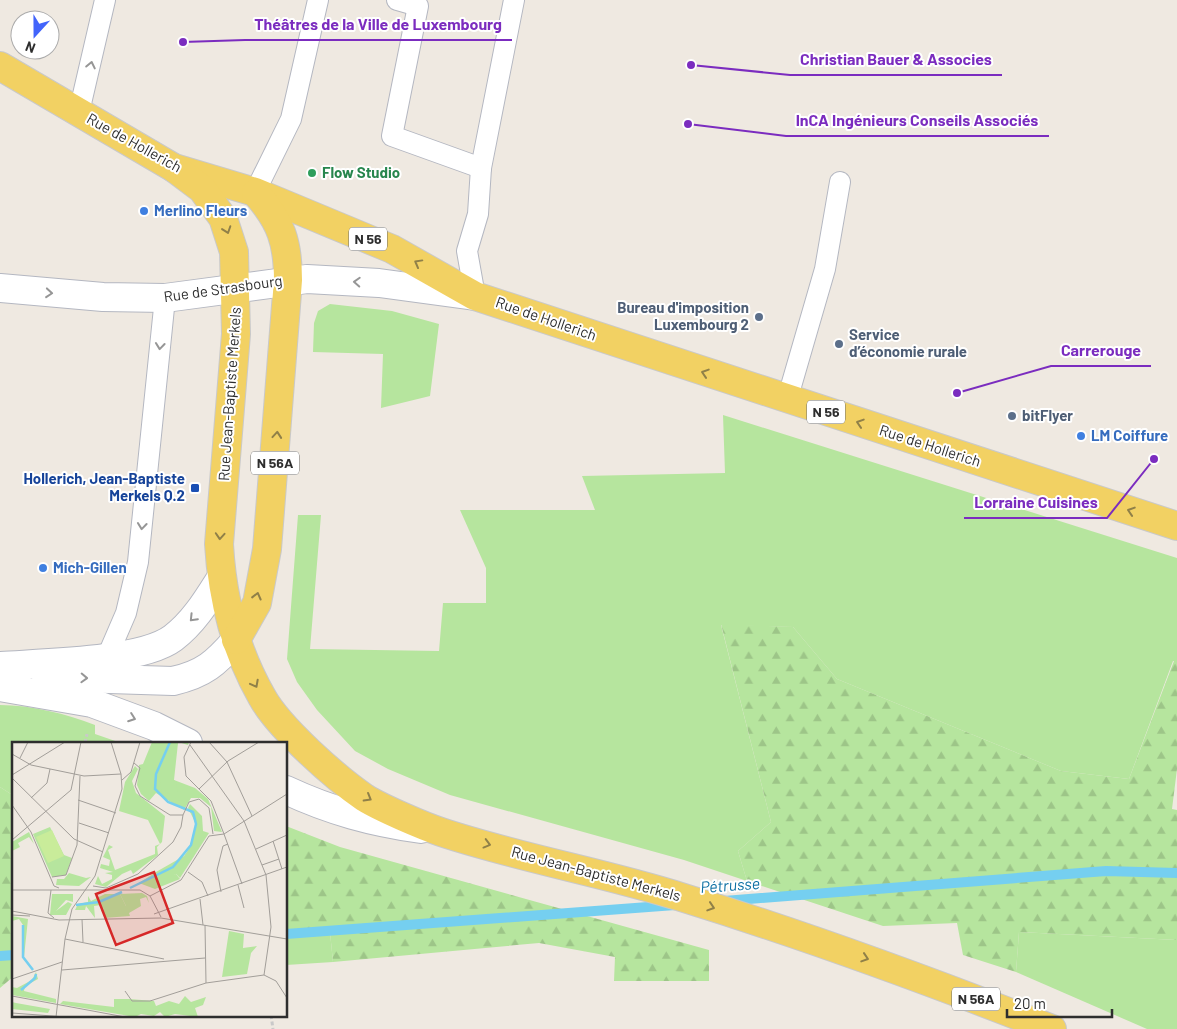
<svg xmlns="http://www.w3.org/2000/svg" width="1177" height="1029" font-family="Barlow,sans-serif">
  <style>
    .grass { fill: #b6e59e }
    .forest { fill: url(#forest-firs) }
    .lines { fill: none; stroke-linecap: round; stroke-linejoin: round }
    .stream { stroke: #75cff0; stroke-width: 10 }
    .service-casing { stroke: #b4b7c1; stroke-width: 22 }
    .secondary-casing { stroke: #b4b7c1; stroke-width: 30 }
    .primary-casing { stroke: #c9c9c9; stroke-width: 30 }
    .path { stroke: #c9c9c9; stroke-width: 3; stroke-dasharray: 4 2.5; stroke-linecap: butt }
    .service { stroke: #fff; stroke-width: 20 }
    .secondary { stroke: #fff; stroke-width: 28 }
    .primary { stroke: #f2d163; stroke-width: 28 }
    .oneway { stroke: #969696 }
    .oneway2 { stroke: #908048 }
    .leisure-dot { fill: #2e9e5b; stroke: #fff; stroke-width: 2 }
    .shop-dot { fill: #3f7fe0; stroke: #fff; stroke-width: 2 }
    .service-dot { fill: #5c6f8a; stroke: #fff; stroke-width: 2 }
    .transit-dot { fill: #1a4fb4; stroke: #fff; stroke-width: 2 }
    .labels { text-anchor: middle; stroke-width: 4; stroke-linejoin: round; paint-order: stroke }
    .shield { fill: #fff; stroke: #6d6d6d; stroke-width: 1 }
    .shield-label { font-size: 14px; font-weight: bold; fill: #2e2e2e }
    .street-label { font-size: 15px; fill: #2e2e2e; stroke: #fff }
    .leisure-label { font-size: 15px; font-weight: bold; fill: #27864d; stroke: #fff; text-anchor: start }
    .shop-label { font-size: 15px; font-weight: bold; fill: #366cbe; stroke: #fff; text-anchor: start }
    .service-label { font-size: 15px; font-weight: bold; fill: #4e5e75; stroke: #fff; text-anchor: start }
    .transit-label { font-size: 15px; font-weight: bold; fill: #164399; stroke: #fff; text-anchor: end }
    .water-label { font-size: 16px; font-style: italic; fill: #0d6fa3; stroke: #fff }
    .inset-river { fill: none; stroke: #75cff0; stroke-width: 2.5 }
    .inset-road { fill: none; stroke: #a29e99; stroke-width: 1 }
    .view { fill: #d62828; fill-opacity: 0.15; stroke: #d62828; stroke-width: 2.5 }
    .inset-edge { fill: none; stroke: #2e2e2e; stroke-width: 2.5 }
    .leader { fill: none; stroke: #7b2cbf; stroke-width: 2 }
    .callout-dot { fill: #7b2cbf; stroke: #fff; stroke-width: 2 }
    .callout-label { font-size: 16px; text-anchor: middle; font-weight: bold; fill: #7b2cbf; stroke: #fff; stroke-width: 4; stroke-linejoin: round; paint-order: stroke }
  </style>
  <defs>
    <pattern id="forest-firs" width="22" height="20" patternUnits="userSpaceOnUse" patternTransform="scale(1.25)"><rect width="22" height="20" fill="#b6e59e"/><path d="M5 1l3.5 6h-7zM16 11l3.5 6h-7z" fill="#9dc588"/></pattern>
  </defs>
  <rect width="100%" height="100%" fill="#efe9e1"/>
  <g class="grass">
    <polygon points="330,304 392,311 439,324 430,396 381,408 383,354 313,352 314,323 318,311"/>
    <polygon points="723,415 1177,558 1177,661 1173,661 1129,779 1061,771 837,679 793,627 721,625 771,822 738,851 747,881 684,860 450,795 388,769 355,751 317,710 297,682 287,659 298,515 321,515 310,649 439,651 443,603 486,603 486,568 460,510 595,510 582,476 725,473"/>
    <path d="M0,705c31,0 67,9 95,20v9l26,9h-107v53l-14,-9z"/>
    <polygon points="330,932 333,962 286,965 286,934"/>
    <polygon points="1019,932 1177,940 1177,1029 1147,1029 1016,972"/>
  </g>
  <g class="forest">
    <polygon points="721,624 793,627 837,679 1061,771 1129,779 1174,661 1177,661 1177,769 1172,809 1177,810 1177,940 1019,932 1016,972 963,955 957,923 883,926 747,881 738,851 771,822"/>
    <polygon points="0,787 14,796 14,976 0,988"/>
    <polygon points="286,826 340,847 709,950 709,981 614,981 615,957 539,943 333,962 330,932 286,934"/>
  </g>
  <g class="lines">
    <g class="stream">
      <polyline points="724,901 1106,871 1177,873"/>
      <polyline points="286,934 675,905"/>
      <polyline points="0,956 14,955"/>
    </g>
    <g class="service-casing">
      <g id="service">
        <polyline points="397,0 418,6 392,136 481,168"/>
        <polyline points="79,112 105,0"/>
        <polyline points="255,192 291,119 318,0"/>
        <polyline points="475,296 467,251 478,214 481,168 514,0"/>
        <polyline points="787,400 825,269 840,182"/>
        <polyline points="107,657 126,613 138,562 165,298"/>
      </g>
    </g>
    <g class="secondary-casing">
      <g id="secondary">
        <polyline points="0,288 103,297 165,298 307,279 379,283 475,296"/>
        <path d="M0,666c42,-3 141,-4 173,-28 21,-16 34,-38 48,-60"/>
        <path d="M46,677l127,4c31,-7 43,-18 63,-41"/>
        <polyline points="0,687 92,703 154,726 188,743"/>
        <path d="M286,790c45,21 86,32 135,39"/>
      </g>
    </g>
    <g class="primary-casing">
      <g id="primary">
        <polyline points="0,66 174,168 255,192 392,249 475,296 1177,526"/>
        <path d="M174,168l28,21 21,29 11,34 2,82 -17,210c3,53 16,106 43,153 17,31 74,81 103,101 16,10 58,28 76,34 78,26 161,40 240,65 126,39 249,84 371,132"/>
        <path d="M236,640l21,-37 10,-54 21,-269c0,-38 -7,-58 -32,-87"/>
      </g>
    </g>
    <g class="path">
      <polyline points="85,743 87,734"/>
      <polyline points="271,1015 273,1029"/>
    </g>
    <use href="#service" class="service"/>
    <use href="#secondary" class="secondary"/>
    <use href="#primary" class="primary"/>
  </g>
  <defs><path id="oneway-chevron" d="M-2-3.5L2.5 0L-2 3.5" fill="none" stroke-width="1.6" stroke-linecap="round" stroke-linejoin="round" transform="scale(1.25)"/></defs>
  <g class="oneway">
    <use href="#oneway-chevron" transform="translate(91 65) rotate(-78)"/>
    <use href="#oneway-chevron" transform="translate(357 282) rotate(-177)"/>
    <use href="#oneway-chevron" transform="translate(49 293) rotate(5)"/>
    <use href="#oneway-chevron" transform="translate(160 346) rotate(96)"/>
    <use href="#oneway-chevron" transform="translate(142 526) rotate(96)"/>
    <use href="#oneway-chevron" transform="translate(193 618) rotate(134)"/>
    <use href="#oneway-chevron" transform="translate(84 678) rotate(2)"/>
    <use href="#oneway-chevron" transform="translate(132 718) rotate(20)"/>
  </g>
  <g class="oneway2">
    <use href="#oneway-chevron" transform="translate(227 230) rotate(71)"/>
    <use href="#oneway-chevron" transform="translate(418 263) rotate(-151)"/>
    <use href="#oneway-chevron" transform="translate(705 373) rotate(-162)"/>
    <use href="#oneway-chevron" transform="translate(860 423) rotate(-162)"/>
    <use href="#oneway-chevron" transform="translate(277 435) rotate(-85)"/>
    <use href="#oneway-chevron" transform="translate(1131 511) rotate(-162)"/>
    <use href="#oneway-chevron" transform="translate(220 536) rotate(94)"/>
    <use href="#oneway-chevron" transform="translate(257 596) rotate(-76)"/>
    <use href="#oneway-chevron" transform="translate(255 684) rotate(62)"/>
    <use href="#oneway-chevron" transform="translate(368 798) rotate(30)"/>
    <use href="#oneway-chevron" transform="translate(487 844) rotate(15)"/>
    <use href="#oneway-chevron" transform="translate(711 907) rotate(18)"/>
    <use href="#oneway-chevron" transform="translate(865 958) rotate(18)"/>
  </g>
  <circle class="leisure-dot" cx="312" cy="173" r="5"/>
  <g class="shop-dot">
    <circle cx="144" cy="211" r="5"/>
    <circle cx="1081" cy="436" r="5"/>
    <circle cx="43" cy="568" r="5"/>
  </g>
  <g class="service-dot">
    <circle cx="759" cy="317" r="5"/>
    <circle cx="839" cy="344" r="5"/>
    <circle cx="1012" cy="416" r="5"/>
  </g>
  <rect class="transit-dot" x="190" y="483" width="10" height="10" rx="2.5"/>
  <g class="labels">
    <g class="shield">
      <rect x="349" y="227.5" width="38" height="23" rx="4"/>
      <rect x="807" y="400.5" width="38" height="23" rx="4"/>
      <rect x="251" y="451.5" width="48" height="23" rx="4"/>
      <rect x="952" y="987.5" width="48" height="23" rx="4"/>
    </g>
    <g class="shield-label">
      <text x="368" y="244">N 56</text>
      <text x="826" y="417">N 56</text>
      <text x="275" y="468">N 56A</text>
      <text x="976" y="1004">N 56A</text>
    </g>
    <g class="street-label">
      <text transform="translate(134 143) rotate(29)" y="5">Rue de Hollerich</text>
      <text transform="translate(223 289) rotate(-8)" y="5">Rue de Strasbourg</text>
      <text transform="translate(546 319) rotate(19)" y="5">Rue de Hollerich</text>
      <text transform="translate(230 394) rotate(-86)" y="5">Rue Jean-Baptiste Merkels</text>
      <text transform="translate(930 446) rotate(18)" y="5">Rue de Hollerich</text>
      <text transform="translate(596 874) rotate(15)" y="5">Rue Jean-Baptiste Merkels</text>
    </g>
    <g class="leisure-label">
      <text x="322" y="178">Flow Studio</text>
    </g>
    <g class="shop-label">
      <text x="154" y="216">Merlino Fleurs</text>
      <text x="1091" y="441">LM Coiffure</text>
      <text x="53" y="573">Mich-Gillen</text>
    </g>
    <g class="service-label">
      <text x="749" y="313" text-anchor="end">Bureau d'imposition<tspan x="749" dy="17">Luxembourg 2</tspan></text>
      <text x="849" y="340">Service<tspan x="849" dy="17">d’économie rurale</tspan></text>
      <text x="1022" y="421">bitFlyer</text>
    </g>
    <g class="transit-label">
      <text x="185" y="484">Hollerich, Jean-Baptiste<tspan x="185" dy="17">Merkels Q.2</tspan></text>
    </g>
    <g class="water-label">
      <text transform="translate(730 885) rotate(-4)" y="6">Pétrusse</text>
    </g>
  </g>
  <g transform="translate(12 742)">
    <rect width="275" height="275" fill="#efe9e1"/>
    <path d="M140,0h37l-11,1 -4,37 21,8 13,11 14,33 -8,-1 -3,-24 -11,-9h-9l-7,12 -28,-17 -7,8 -8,-7 -4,-9 2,-20 4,-1zM123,24l3,3 -6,12 4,12 29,23 -3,26 -5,5 1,8 -25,19 -2,-4 -9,4 -16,13 -11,-3 3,-8 4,8 10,-5v-4l-7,-2 8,-1 -13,-4 1,-4 8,2 1,-6 -7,-3 6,-12 4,2 -5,3 7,20 40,-16v-8l5,-2 -12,-24 -29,-9 6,-29zM38,85l14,28 8,3 -6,17 -14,2 -19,-43zM17,90l5,12 -5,-7 -11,6 2,4 -8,4v-9zM144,130l-3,6 23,-4 4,5 -25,10 -16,-6zM57,131l17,5 5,-1 -12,9 -23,-1 1,-6h7zM130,151l5,3 2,7 -3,-6 -6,2 1,7 -12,7 1,3 -26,2 -1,-12h23l-6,-12zM40,152h21v8l-7,-2 -10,11 12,-9 4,2 -6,11h-16zM217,189l15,3 -1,14 14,-2 -6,7 -4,21 -25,3zM24,230l2,7 -13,7 -1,5 32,8v4l-44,-8v-8l5,1 15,-8zM173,254l6,6 15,-5 -3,8 -8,3 3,9 -23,-3 -10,3 -5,-5 -6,4 -13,-2 -6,3 -75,-13 3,-3 51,6v-8h15l25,2 2,5 13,-5 10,3zM0,260l4,1 34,6 -2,4 -36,-4z" fill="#b6e59e"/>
    <path d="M160,0h17l-1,3 -10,-3 -4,15v23l5,4h-3l2,9 9,9 -9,-2 -15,-11 7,6v5l-8,-3 -2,-17 -4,-2zM178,62l12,12 1,15 6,2 -29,45 -4,-4 -21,9 -3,-5 4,-6 28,-16 5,-7 7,-25 -8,-16zM93,152h15l6,12h-22l-2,7 -1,-8 -7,1 1,12 -9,-12 -1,4h-10l3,-6 10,-2v-6l3,5zM0,174l16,3 -4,38 -1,-32 -4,-6 -7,2z" fill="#b6e59e"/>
    <path d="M40,88l12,26 -16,7 -12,-26z" fill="#c9ec9a"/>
    <path class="inset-river" d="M118,146l43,-21 18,-22 5,-21 -3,-12 -25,-10 -13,-13 1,-15 14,-32M64,163l23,-3 23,-10M11,183v32l10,13M9,248l14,-12 1,-4"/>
    <path class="inset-road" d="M197,0l18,20 25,54M178,3l54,76 22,54 5,52 -7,48M0,12l19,11 53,11 37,-2M8,16l8,-16M122,21l6,5 -5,18 5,10 30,19h13l6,-13 10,-3 10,9 4,26M0,33l53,-33M0,36l62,61 29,13M110,38l9,-8 9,-30M187,47l29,-28 31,-19M59,48l10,-48M19,56l16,-15 3,-14M66,58l38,13M0,63l19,27 23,54 5,2M67,81l30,10M0,98l59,-50M261,99l9,28M244,107l31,-14M250,123l17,-6M176,130l14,10 6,14M40,135l14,-2 11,-30 3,-69M230,142l-18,-50 63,-40M226,143l6,23M81,144l13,2 32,-14 35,-32 8,-15 2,-12M0,148h128l10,6 11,21M39,148l-3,23 6,5M209,150l-4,-22 6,-24 5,-2M138,154l31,-16 28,-44 15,-2 -13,-33 -25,-25 -2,-19 7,-15M188,157l3,26M0,169l47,9 102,-2 126,21M142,172l133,-47M0,173l18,1M70,177l1,23M193,183l1,58 58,-8 12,6 11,17M53,197l99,20M50,228l143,-12M0,237l50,-17M113,249l7,10h18l56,-18M0,254l113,21M0,271l54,4M44,275l9,-78 7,-30 23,-33 27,-87 -1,-15 -10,-32"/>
    <path class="view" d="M142,130l19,51 -57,22 -20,-51z"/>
    <rect width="275" height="275" class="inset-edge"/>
  </g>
  <path class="leader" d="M183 42L245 40H512M691 65L790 75H1002M688 124L786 136H1049M957 393L1051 366H1151M1154 459L1107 518H964"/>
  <g class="callout-dot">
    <circle cx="183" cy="42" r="5"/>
    <circle cx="691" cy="65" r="5"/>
    <circle cx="688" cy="124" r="5"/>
    <circle cx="957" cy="393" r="5"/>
    <circle cx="1154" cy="459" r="5"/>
  </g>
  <g class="callout-label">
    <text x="378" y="30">Théâtres de la Ville de Luxembourg</text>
    <text x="896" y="65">Christian Bauer &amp; Associes</text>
    <text x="917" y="126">InCA Ingénieurs Conseils Associés</text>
    <text x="1101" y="356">Carrerouge</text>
    <text x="1036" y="508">Lorraine Cuisines</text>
  </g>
  <g transform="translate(35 35) rotate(201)"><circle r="24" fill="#ffffff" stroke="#ababab"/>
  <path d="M0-4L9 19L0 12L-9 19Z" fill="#4264fb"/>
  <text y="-8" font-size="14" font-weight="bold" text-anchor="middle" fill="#2e2e2e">N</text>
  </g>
  <path d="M1007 1009v8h105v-8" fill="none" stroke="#2e2e2e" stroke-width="2.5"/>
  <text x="1014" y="1009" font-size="15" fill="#2e2e2e" stroke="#ffffff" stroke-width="4" paint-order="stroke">20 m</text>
</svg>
